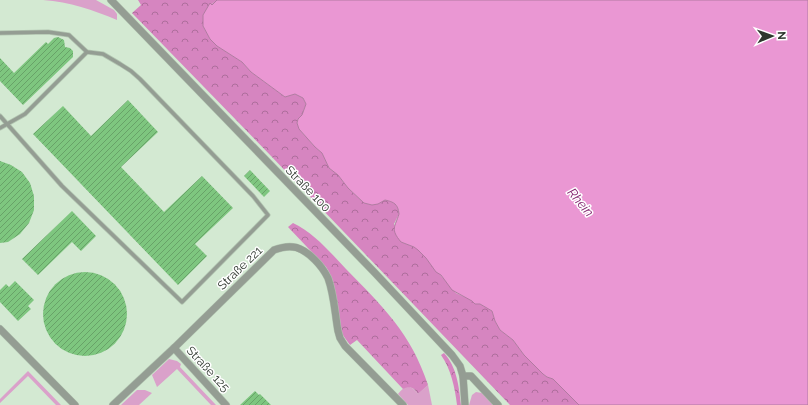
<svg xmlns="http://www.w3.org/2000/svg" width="808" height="405" font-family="Raleway,sans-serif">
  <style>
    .grass { fill: #daa1ca }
    .forest { fill: url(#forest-crowns) }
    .water { fill: #ea97d3; stroke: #b17aa1 }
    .building { fill: url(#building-hatch) }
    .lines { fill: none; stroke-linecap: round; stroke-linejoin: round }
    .service-casing { stroke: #b2c5b1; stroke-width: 5 }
    .minor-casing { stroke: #b2c5b1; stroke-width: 8 }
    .service { stroke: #949d93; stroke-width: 3.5 }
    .minor { stroke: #949d93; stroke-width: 7 }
    .labels { text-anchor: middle; stroke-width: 3; stroke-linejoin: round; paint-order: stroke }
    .street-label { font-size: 12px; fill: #2d362d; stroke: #fff }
    .water-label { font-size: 13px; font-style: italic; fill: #82236e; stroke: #fff }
  </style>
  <defs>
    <pattern id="forest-crowns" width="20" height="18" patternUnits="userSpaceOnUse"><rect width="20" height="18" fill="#d685c0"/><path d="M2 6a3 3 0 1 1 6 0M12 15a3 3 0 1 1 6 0" fill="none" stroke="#ae6e9c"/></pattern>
    <pattern id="building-hatch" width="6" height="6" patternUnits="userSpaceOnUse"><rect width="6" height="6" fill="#7ec67f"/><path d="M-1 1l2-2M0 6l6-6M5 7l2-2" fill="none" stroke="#68a268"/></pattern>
  </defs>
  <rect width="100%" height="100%" fill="#d3e9d2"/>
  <g class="grass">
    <path d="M43,0h53l18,10 3,4v6c-24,-10 -47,-18 -74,-20z"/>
    <polygon points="169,359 177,361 181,364 180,367 216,405 211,405 177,369 157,387 152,375"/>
    <polygon points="28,371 61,405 56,405 28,376 0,403 0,399"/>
    <path d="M428,385l4,20h-24l-10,-11c8,-9 12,-10 20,0z"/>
    <polygon points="137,390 145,390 152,393 139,405 121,405"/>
    <polygon points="476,392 482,393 492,403 492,405 469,405 472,395"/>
  </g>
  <g class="forest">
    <path d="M138,0h79l-6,5 -1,-1 -7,11v11l7,13 7,7 25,16 9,10 34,25 10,-3 8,4 3,6 -4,11 -4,4 -1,3 2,7 16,18 7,6 7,15 9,7 10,13 16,15 8,2 5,-1 8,-4c9,2 13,4 14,14l-5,10 7,18 13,5 5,3 37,43 17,8 2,3h5l12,7 3,10 5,9 13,10 11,15 19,19 4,3 6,2 26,26h-69l-239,-249 -139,-143 9,-8z"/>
    <path d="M293,223c21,10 37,29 53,46 37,38 65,64 82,116l-10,9c-4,-6 -8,-9 -15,-5l-46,-49 -7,5 -8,-11 -13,-62 -3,-5 -38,-40z"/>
    <path d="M444,353c13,14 15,34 17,52h-4c-2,-17 -6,-36 -16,-50z"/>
  </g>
  <path class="water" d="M217,0h591v405h-229l-26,-26 -6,-2 -4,-3 -19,-19 -11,-15 -13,-10 -5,-9 -3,-10 -12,-7h-5l-3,-3 -20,-11 -11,-15 -5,-3 -10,-14 -8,-8 -4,-3 -13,-5c-11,-13 -6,-15 -2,-28 -1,-10 -5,-12 -14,-14l-7,4 -6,1 -8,-2 -16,-15 -10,-13 -9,-7 -7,-15 -7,-6 -16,-18 -2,-6 1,-4 4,-4 4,-11 -3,-6 -8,-4 -10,3 -34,-25 -9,-10 -25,-16 -7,-7 -7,-13v-11l7,-12 2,2z"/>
  <g class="building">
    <polygon points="58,37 64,40 65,47 70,48 73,51 73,57 23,105 0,81 0,58 14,73 46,42 48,44 54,38"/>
    <polygon points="128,100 158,132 121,167 164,212 202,176 233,208 195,244 207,256 178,285 33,134 63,106 91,136"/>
    <polygon points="0,161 11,165 22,172 30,183 34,196 34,210 29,223 20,234 8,242 0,243"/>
    <polygon points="250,170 270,191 264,197 244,176"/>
    <polygon points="72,211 96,236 81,251 72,242 38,275 22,259"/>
    <circle cx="85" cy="314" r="42"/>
    <polygon points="15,281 34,300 28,306 31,309 18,321 0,302 0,290 6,284 9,287"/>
    <polygon points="255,391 259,395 260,394 271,405 240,405"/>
  </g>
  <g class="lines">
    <g class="service-casing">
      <g id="service">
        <polyline points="0,33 48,32 69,35 87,52 103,54 120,64 131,71 140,79 253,196 268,215 182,302 62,186 0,116"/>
        <polyline points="0,128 25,114 87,52"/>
      </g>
    </g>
    <g class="minor-casing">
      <g id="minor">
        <polyline points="111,0 375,273 452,355 460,366 463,376 465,405"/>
        <polyline points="0,329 75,405"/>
        <polyline points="174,348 226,405"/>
        <polyline points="463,376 471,376 498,405"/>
        <path d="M113,405l61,-57 100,-98c18,-7 28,-3 41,10 5,5 10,12 13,18 6,16 7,36 10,53l2,7 5,8 58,59"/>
      </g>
    </g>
    <use href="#service" class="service"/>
    <use href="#minor" class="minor"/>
  </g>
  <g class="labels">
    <g class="street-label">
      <text transform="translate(308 189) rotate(46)" y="4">Straße 100</text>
      <text transform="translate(240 268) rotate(-44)" y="4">Straße 221</text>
      <text transform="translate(208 369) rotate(47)" y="4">Straße 125</text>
    </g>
    <g class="water-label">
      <text transform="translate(581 202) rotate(50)" y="5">Rhein</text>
    </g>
  </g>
  <g transform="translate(772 36) rotate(88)" stroke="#ffffff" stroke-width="3" paint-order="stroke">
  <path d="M0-3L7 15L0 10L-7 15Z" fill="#2d362d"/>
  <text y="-6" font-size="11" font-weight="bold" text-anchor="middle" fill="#2d362d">N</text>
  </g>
</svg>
